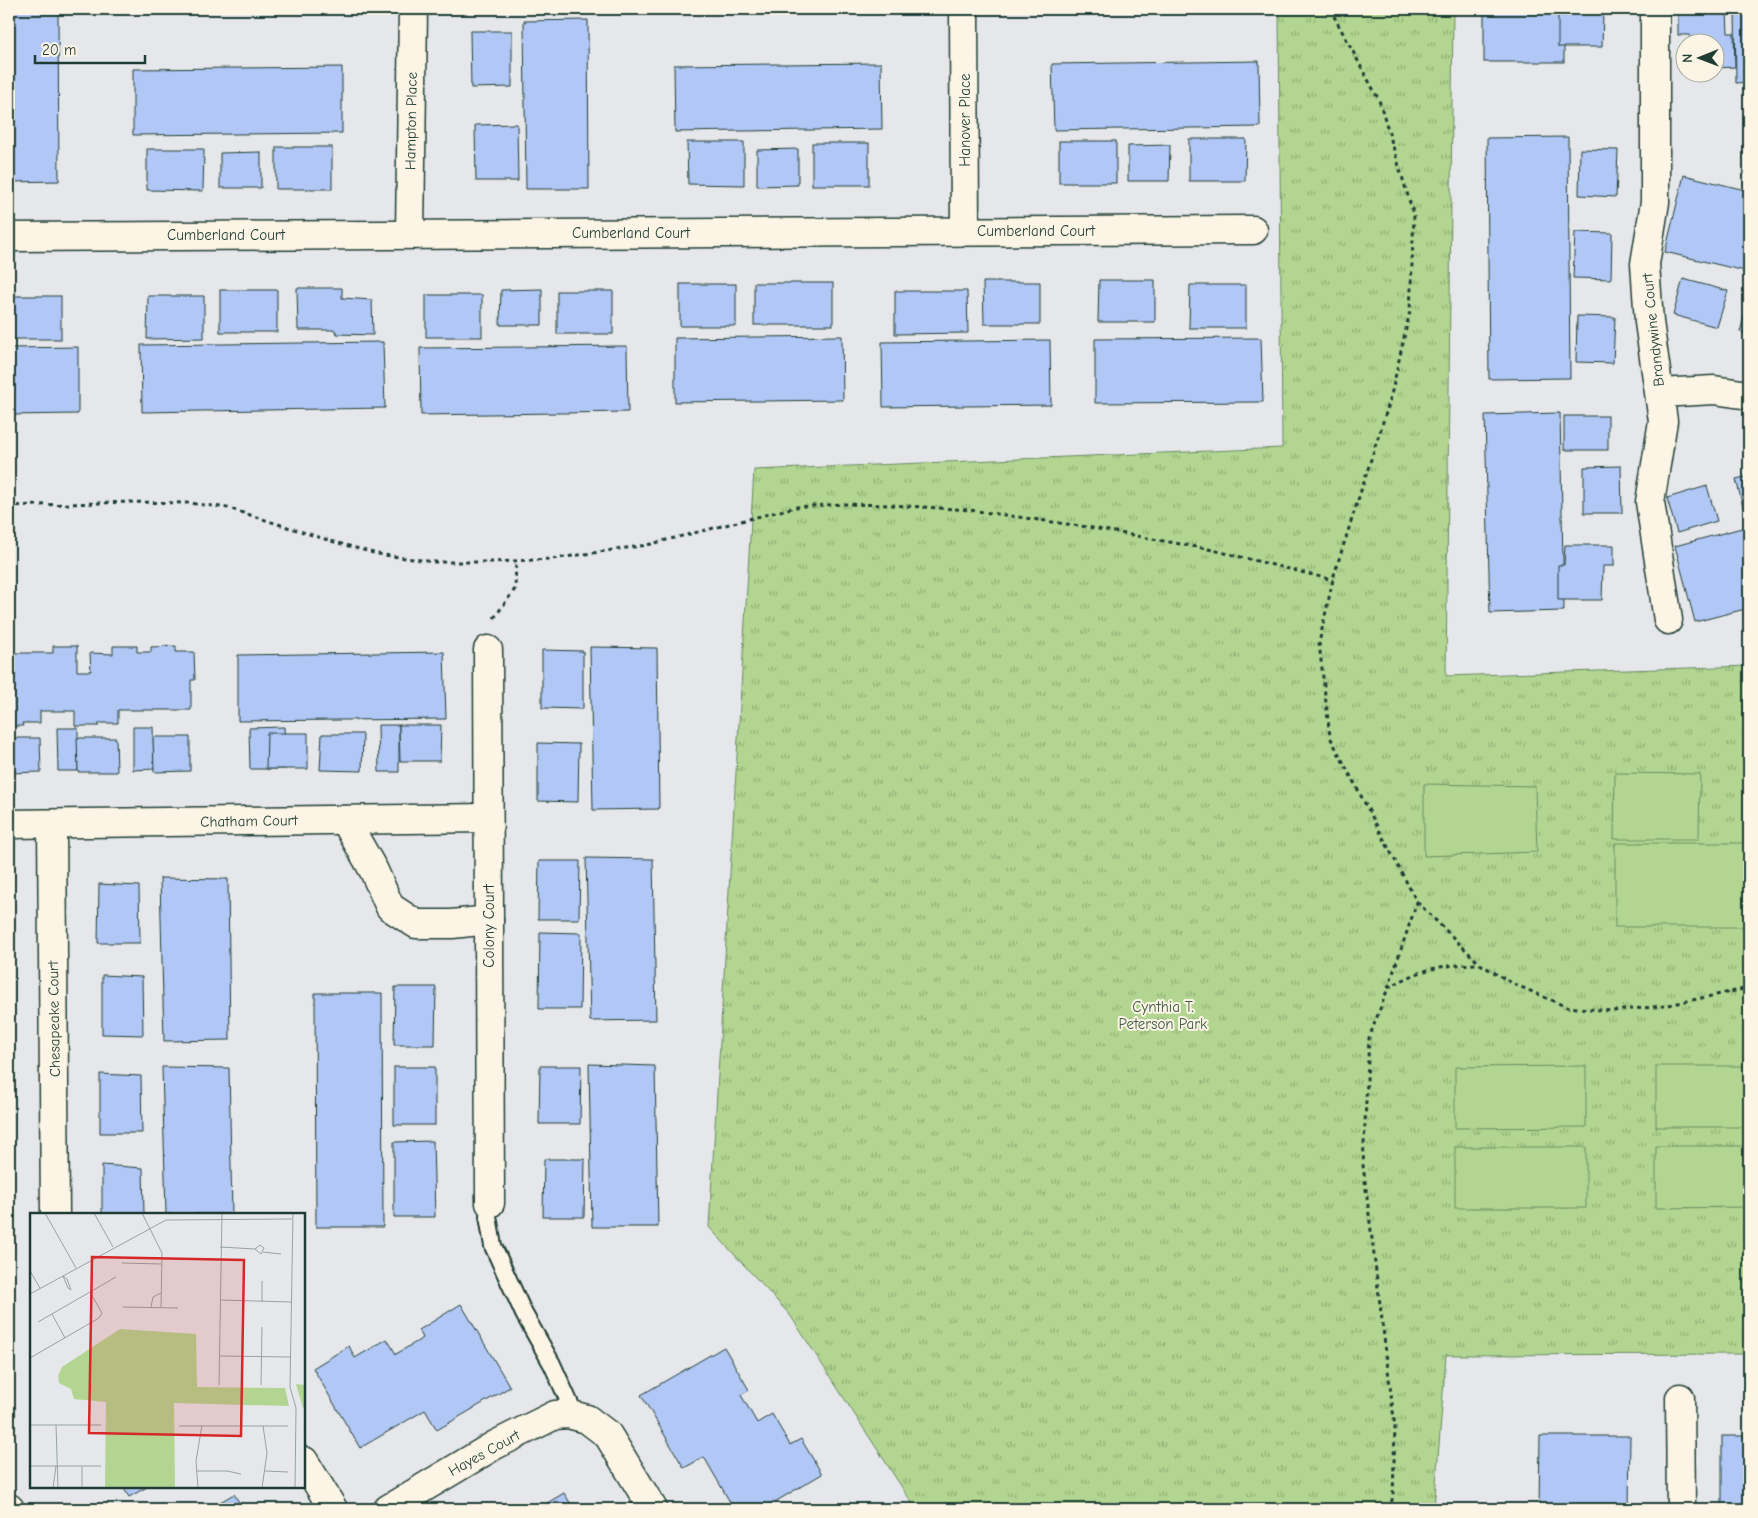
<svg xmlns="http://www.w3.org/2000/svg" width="1758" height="1518" font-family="'Comic Neue',sans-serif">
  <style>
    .grass { fill: url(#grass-tufts); stroke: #688a62 }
    .garden { fill: #b2d691; stroke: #688a62 }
    .building { fill: #b1c7f6; stroke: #1f3d34 }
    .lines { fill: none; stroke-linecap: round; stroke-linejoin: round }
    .lane-casing { stroke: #1f3d34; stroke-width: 20 }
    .street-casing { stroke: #1f3d34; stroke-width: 31 }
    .path { stroke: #1f3d34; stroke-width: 3; stroke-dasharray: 4 4; stroke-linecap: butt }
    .lane { stroke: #fcf5e5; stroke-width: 16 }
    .street { stroke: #fcf5e5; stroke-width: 28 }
    .labels { text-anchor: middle; stroke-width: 4; stroke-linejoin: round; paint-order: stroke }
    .street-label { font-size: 15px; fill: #1f3d34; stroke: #fcf5e5 }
    .park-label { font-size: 15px; fill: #3c5c47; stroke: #fcf5e5 }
    .inset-road { fill: none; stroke: #96a3a1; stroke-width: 1 }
    .view { fill: #d62828; fill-opacity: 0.15; stroke: #d62828; stroke-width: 2.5 }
    .inset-edge { fill: none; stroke: #1f3d34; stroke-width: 2.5 }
  </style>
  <defs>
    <pattern id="grass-tufts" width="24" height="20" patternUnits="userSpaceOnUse" patternTransform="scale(1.25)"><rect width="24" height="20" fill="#b2d691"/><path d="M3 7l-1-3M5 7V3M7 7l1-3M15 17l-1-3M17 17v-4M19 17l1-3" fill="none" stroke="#90af77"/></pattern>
  </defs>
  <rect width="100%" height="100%" fill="#e6e7ea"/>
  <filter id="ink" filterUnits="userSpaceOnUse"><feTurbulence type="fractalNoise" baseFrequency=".02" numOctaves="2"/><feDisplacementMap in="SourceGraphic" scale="10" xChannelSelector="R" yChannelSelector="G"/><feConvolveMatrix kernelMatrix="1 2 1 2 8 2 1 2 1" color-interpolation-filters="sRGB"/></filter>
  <g filter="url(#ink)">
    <polygon class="grass" points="1279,9 1453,9 1446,676 1749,666 1749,1354 1446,1355 1434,1509 916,1509 790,1315 709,1227 754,470 1282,448"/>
    <g class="garden">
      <polygon points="1615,773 1700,774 1699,839 1614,839"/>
      <polygon points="1424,784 1535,786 1537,852 1424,856"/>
      <rect x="1615" y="843" width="134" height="84"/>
      <polygon points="1586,1066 1586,1127 1455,1128 1455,1067"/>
      <rect x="1656" y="1066" width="93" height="61"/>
      <polygon points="1656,1146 1749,1146 1749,1207 1656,1208"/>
      <rect x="1455" y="1147" width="131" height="61"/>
    </g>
    <g class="building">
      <polygon points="9,9 58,9 59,181 9,182"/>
      <rect x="1484" y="9" width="80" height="53"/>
      <polygon points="1565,9 1614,9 1614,13 1603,13 1602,47 1558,47 1558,12 1565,13"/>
      <polygon points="1735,9 1749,9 1749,82 1736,83"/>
      <polygon points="1727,12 1728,33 1734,33 1735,67 1716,68 1716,42 1690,42 1690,35 1678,35 1678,14"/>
      <polygon points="588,20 589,189 526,189 524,21"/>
      <polygon points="470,31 512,31 512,87 471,88"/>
      <polygon points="1259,61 1260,127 1054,130 1052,64"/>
      <polygon points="881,63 882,129 675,132 674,65"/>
      <polygon points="342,67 342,133 133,135 133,69"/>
      <polygon points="517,124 518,181 476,181 475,125"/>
      <polygon points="1568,137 1570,378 1489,379 1487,138"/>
      <polygon points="1189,139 1246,139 1245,181 1189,181"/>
      <rect x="1059" y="141" width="57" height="42"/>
      <polygon points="687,142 744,142 744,185 688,184"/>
      <rect x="812" y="143" width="57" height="42"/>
      <polygon points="1170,145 1169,181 1128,181 1128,146"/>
      <rect x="276" y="147" width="56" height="42"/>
      <polygon points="147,149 204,149 203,191 147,190"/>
      <polygon points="798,149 798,185 757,186 757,150"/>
      <polygon points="1580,149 1618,150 1616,197 1579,195"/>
      <polygon points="261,152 261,188 220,188 220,153"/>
      <polygon points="1684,175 1749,191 1749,272 1665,252"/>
      <polygon points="1575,232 1612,233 1611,279 1573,278"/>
      <polygon points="1683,279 1728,291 1717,327 1673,315"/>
      <polygon points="1099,280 1155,280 1155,322 1098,322"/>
      <polygon points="983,282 1040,282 1040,324 984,324"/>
      <rect x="754" y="283" width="79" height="42"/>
      <rect x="680" y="284" width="56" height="42"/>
      <polygon points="1190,285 1246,285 1246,328 1189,328"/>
      <polygon points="297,288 342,288 342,298 372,300 373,335 337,334 335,330 298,330"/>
      <polygon points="542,289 542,325 500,325 501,290"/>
      <rect x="220" y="290" width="57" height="42"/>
      <rect x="557" y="291" width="56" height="43"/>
      <polygon points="895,291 967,291 968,333 895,334"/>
      <rect x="426" y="295" width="56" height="42"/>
      <rect x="9" y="296" width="52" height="43"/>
      <polygon points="148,296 204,296 204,338 147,339"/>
      <polygon points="1749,298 1749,334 1740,332"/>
      <polygon points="1577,316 1615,317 1613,363 1576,362"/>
      <polygon points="842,336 843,400 675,402 675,338"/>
      <polygon points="1261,338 1263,402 1095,403 1095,339"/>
      <polygon points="1050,340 1051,405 883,407 882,342"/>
      <polygon points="383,342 385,408 142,412 141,345"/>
      <polygon points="627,346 628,412 421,415 420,348"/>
      <polygon points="78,347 78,414 9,415 9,348"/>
      <polygon points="1560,413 1564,611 1490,613 1485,415"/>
      <rect x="1564" y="416" width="44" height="34"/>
      <polygon points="1621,466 1622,513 1584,513 1584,467"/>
      <polygon points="1749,476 1749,514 1745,515 1736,479"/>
      <polygon points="1707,486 1717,521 1677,533 1667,498"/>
      <polygon points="1749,526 1749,608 1695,622 1675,546"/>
      <polygon points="1565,545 1614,545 1614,566 1603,566 1602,600 1558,600 1558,565 1564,565"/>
      <polygon points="53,646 77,646 77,671 91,671 90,653 113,654 113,646 137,646 137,652 151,652 151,647 176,646 176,652 194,652 195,680 191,680 191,710 118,710 118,723 99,723 99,726 75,726 75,711 40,711 40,723 22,723 23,726 9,726 9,672 14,672 14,653 53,653"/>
      <polygon points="590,647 657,648 659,809 593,810"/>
      <polygon points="542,650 583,651 583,709 542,708"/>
      <polygon points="444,652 446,719 238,721 238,655"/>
      <polygon points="378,725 399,725 399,772 379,772"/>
      <polygon points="399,725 441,725 440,761 400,761"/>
      <polygon points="133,727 153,727 154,769 133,770"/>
      <polygon points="284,727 286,769 250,769 249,728"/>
      <polygon points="57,728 78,728 78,771 58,771"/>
      <polygon points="267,733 308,733 308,769 266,769"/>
      <polygon points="322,734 363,734 362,771 320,770"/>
      <polygon points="153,737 190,737 190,771 154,772"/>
      <polygon points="9,738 40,738 41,772 9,773"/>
      <polygon points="77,738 116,738 117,772 78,772"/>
      <polygon points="538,743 579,744 578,802 538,801"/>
      <polygon points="586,858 653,859 656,1020 590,1021"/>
      <polygon points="539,861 580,861 579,919 538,919"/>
      <polygon points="160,878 228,879 230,1040 164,1041"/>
      <polygon points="99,884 139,886 140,943 98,943"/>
      <polygon points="540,932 581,933 580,1009 539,1009"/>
      <polygon points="102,975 142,977 143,1035 102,1034"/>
      <polygon points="395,987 436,987 435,1045 394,1045"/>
      <polygon points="315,993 382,993 383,1227 316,1227"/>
      <polygon points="589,1064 655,1066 658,1227 592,1227"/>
      <polygon points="540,1066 581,1066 580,1124 539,1124"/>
      <polygon points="162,1067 229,1068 232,1214 166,1214"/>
      <rect x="394" y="1067" width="41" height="58"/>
      <polygon points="100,1074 141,1076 142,1133 100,1133"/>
      <polygon points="433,1141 435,1217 394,1217 394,1142"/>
      <polygon points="544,1159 585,1159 584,1217 543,1217"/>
      <polygon points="102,1165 143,1168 144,1214 102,1214"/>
      <polygon points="461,1304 510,1387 437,1430 425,1410 360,1448 313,1368 349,1346 355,1358 387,1339 396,1354 423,1338 419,1330"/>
      <polygon points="724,1347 749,1390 741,1395 757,1423 772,1414 790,1445 801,1439 822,1474 763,1509 734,1509 704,1457 684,1468 641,1395"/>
      <polygon points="1540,1436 1630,1436 1629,1509 1539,1509"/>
      <rect x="1722" y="1436" width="27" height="73"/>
      <polygon points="123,1487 147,1487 129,1497"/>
      <polygon points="564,1493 574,1509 537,1509"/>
      <polygon points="234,1494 243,1509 208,1509"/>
    </g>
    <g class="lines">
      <g class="lane-casing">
        <polyline id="lane" points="490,1203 488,1216 493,1246 524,1314 552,1364 575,1415"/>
      </g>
      <g class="street-casing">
        <g id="street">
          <polyline points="964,9 965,231"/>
          <polyline points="1655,9 1655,202 1645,264 1649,322 1663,421 1650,502 1668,620"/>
          <polyline points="410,234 413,9"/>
          <polyline points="9,237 1253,230"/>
          <polyline points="1660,393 1714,390 1749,395"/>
          <polyline points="488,650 490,1203"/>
          <polyline points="345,820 374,871 390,907 416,924 452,924 489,920"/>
          <polyline points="9,824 488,818"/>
          <polyline points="52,824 55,1214"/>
          <polyline points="1680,1398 1681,1509"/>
          <polyline points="304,1461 333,1509"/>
          <polyline points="9,1508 10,1509"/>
          <polyline points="388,1509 495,1445 555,1415 568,1414 587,1419 608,1435 653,1509"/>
        </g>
      </g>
      <g class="path">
        <polyline points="1330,9 1379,100 1414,216 1410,311 1390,400 1334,575 1319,643 1330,737 1417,902 1388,988 1369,1038 1363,1165 1395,1427 1393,1497 1389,1509"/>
        <polyline points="9,506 129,502 188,503 228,508 331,541 377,554 435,562 493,562 552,559 647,545 796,507 842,504 890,505 970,510 1087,527 1213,550 1333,580"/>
        <polyline points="494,618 515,589 516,561"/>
        <polyline points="1417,902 1480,964 1512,983 1567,1007 1612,1011 1664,1006 1749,988"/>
        <path d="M1388,988c35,-20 52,-23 91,-24"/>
      </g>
      <use href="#lane" class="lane"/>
      <use href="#street" class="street"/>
    </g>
  </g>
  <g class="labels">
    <g class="street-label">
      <text transform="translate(965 120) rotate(-90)" y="5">Hanover Place</text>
      <text transform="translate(411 121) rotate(-89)" y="5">Hampton Place</text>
      <text x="1036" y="236">Cumberland Court</text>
      <text x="631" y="238">Cumberland Court</text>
      <text x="226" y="240">Cumberland Court</text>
      <text transform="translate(1653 330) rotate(-96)" y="5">Brandywine Court</text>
      <text transform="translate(249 821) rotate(-1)" y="5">Chatham Court</text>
      <text transform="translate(489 926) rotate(-90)" y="5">Colony Court</text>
      <text transform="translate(54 1019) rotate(-91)" y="5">Chesapeake Court</text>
      <text transform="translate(484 1453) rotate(-29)" y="5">Hayes Court</text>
    </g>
    <g class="park-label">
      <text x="1163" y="1012">Cynthia T.<tspan x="1163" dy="17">Peterson Park</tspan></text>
    </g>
  </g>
  <g transform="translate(30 1213)">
    <rect width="275" height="275" fill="#e6e7ea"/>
    <path d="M90,116l76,5 1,53 88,1 4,18 -115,-3 1,85h-70l1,-86 -32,-3 -3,-10 -12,-6 -1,-7 4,-9zM266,171l9,1v23h-2z" fill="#b2d691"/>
    <path d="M118,207h16v8h-7v8h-9zM91,232l49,1v34l-11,5 -35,-1 -8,-10v-25z" fill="#b2d691"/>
    <path class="inset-road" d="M15,0l31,55M64,0l19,34M112,0l20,40 -1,54M263,0l-3,174 6,21 -1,80M190,34l35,2 6,5 3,-6 -4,-3 -5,4M233,39l18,2M92,50l39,1M0,58l10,17M33,63l4,3 4,11 -3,-2zM232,68v21M0,81l136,-74 126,-1M190,87l71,2M93,94l55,1M121,94l2,-10 8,-4M22,101l13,24M8,109l78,-45M189,143l71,1M0,145l69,-40 3,-5 -12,-21M189,172l3,-172M231,172l1,-58M0,212h71M26,212l2,63M149,213h109M0,253h71M167,258h30l14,3M235,258l23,1M52,274v-20M23,275l3,-22M168,275l-2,-27 6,-36M232,275l5,-35 -4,-27"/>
    <path class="view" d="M62,44l152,3 -3,176 -152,-3z"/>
    <rect width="275" height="275" class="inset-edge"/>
  </g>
  <rect width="1758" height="1518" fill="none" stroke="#fcf5e5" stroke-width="30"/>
  <rect x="15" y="15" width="1728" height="1488" fill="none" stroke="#1f3d34" stroke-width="2" filter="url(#ink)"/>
  <g transform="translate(1700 58) rotate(269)"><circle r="24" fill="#fcf5e5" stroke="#a4ab9e"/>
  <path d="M0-4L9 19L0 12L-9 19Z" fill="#1f3d34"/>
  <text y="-8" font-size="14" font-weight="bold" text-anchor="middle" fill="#1f3d34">N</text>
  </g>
  <path d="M35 55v8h110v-8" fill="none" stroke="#1f3d34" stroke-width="2.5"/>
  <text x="42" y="55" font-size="15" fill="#1f3d34" stroke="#fcf5e5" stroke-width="4" paint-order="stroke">20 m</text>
</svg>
